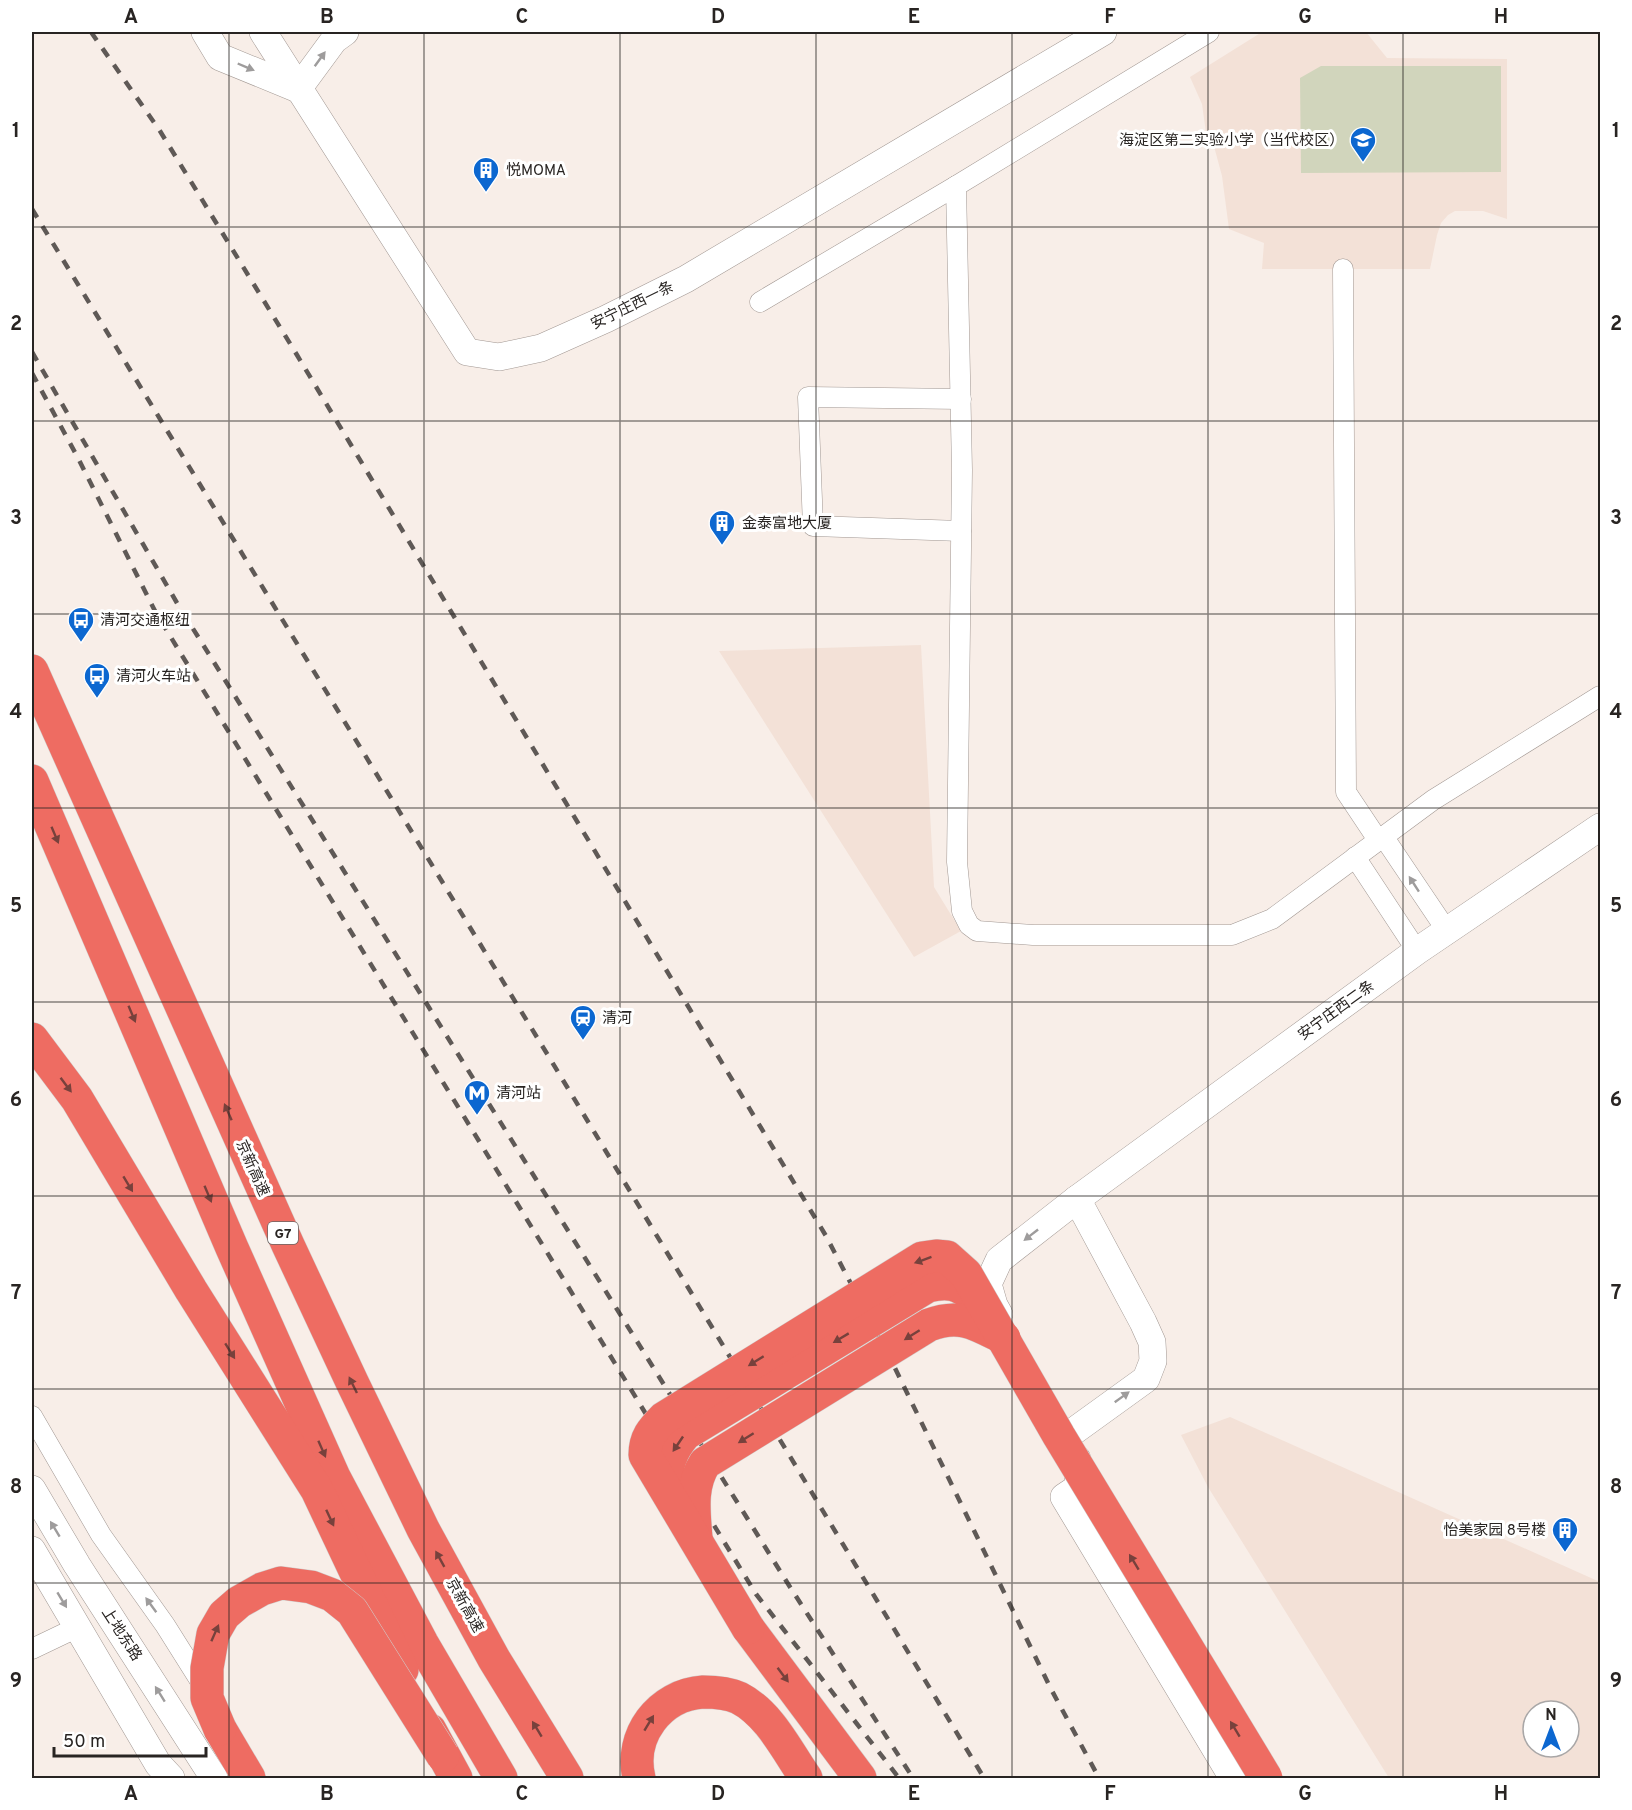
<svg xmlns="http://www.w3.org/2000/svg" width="1632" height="1810" font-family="Overpass,'Noto Sans SC',sans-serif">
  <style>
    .built { fill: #f3e1d7; fill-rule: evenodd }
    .green { fill: #d1d5bc }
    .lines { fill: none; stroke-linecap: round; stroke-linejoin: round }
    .street-casing { stroke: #a19792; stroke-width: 21 }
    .secondary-casing { stroke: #a19792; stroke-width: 28 }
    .highway-casing { stroke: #d0cfce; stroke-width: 34 }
    .street { stroke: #fff; stroke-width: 20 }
    .secondary { stroke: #fff; stroke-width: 27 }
    .highway { stroke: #ee6c62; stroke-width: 33 }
    .rail { stroke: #5f5956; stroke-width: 4.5; stroke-dasharray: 10 10; stroke-linecap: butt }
    .highway-bridge-casing { stroke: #d0cfce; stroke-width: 34; stroke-linecap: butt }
    .highway-bridge { stroke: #ee6c62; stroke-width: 33 }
    .oneway { fill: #9e9c9c }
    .oneway2 { fill: #77413c }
    .grid { fill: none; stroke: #282422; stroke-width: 1.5; stroke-opacity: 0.55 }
    .labels { text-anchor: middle; stroke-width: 6; stroke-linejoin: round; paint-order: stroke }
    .shield { fill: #fff; stroke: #686664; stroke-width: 1.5 }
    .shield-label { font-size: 14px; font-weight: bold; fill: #282422 }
    .poi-label { font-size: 15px; fill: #282422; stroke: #fff; text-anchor: start }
    .street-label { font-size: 15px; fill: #282422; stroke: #fff }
    .neatline { fill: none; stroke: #282422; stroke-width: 2 }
    .grid-label { font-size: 20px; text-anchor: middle; font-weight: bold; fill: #282422 }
  </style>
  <rect width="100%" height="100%" fill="#f8eee8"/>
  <g class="built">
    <polygon points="1262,32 1366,32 1387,58 1507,59 1507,219 1483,211 1455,211 1448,215 1441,223 1437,235 1430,269 1262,269 1264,243 1229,229 1222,176 1215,150 1206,133 1202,104 1190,77"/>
    <polygon points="921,645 934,887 961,931 914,957 719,651"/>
    <path d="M1230,1417l370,165v196h-211l-181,-291 -27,-52zM1533,1711h36v36h-36z"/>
  </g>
  <polygon class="green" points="1321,66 1501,66 1501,172 1301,173 1300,78"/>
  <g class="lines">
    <g class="street-casing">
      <g id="street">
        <polyline points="956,186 962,470 957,862 962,911 969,925 977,931 1033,935 1232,935 1272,919 1433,800 1600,696"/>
        <polyline points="1343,269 1346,792 1378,840"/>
        <polyline points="760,302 956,186 1209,32"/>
        <polyline points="961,399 808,397 813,526 961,531"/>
        <polyline points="1383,836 1447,931"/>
        <polyline points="1355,857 1417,951"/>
        <polyline points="32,1416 101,1535 165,1625 204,1687"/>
        <polyline points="32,1649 78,1627"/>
      </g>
    </g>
    <g class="secondary-casing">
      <g id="secondary">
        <polyline points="205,32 220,57 298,89 334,40 345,32"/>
        <polyline points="263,32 467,352 499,357 541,348 606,319 686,279 1103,32"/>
        <polyline points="999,1314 994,1305 988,1284 999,1260 1077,1199 1417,951 1600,827"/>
        <polyline points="1074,1431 1146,1379 1153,1361 1152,1342 1143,1322 1077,1199"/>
        <polyline points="1077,1459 1079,1487 1064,1497 1233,1778"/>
        <polyline points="32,1489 77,1565 214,1778"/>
        <polyline points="32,1550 158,1764 171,1778"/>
      </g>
    </g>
    <g class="highway-casing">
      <g id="highway">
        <polyline points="32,671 288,1245 352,1382 423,1529 494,1659 567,1778"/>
        <polyline points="32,781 232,1248 334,1477 422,1643 501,1778"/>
        <polyline points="32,1039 77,1099 191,1290 317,1490 402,1670"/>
        <polyline points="748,1628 860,1778"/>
        <polyline points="220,1729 249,1778"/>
        <polyline points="430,1730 456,1778"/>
        <path d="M639,1778c-10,-42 20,-83 64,-86 12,0 25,1 36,6 31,16 48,53 67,80"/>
      </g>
    </g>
    <use href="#street" class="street"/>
    <use href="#secondary" class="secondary"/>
    <use href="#highway" class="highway"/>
    <g class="rail">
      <polyline points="91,32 160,131 297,355 826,1236 895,1368 1051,1689 1099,1778"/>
      <polyline points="32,209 549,1057 984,1778"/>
      <polyline points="32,352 177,603 790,1587 913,1778"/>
      <polyline points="32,373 78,458 156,613 756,1594 899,1778"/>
    </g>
    <g class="highway-bridge-casing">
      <g id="highway-bridge">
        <path d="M665,1487c2,-23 5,-35 20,-53l243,-148c25,-6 31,0 52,14"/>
        <path d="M696,1538c-2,-26 -6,-52 9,-75l224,-138c31,-12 47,-1 75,13"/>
        <path d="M748,1628l-103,-173c0,-17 7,-25 19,-37l258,-160 14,-2 11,1 19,17 93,162 207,342"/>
        <polyline points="220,1729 207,1698 207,1668 213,1634 224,1615 239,1602 262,1589 281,1583 311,1587 332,1595 352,1611 443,1756"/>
      </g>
    </g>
    <use href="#highway-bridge" class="highway-bridge"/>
  </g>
  <defs><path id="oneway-solid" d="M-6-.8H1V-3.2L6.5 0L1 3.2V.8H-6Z" transform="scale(1.5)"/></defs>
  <g class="oneway">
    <use href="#oneway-solid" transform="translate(320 59) rotate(-54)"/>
    <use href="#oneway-solid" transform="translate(246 67) rotate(23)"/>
    <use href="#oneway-solid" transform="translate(1414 884) rotate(-123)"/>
    <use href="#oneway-solid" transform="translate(1031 1235) rotate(142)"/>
    <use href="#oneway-solid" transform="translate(1122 1397) rotate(-36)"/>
    <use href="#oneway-solid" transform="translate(55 1529) rotate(-121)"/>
    <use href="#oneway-solid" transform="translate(62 1600) rotate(59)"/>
    <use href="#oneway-solid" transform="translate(151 1605) rotate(-126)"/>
    <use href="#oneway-solid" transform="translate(160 1694) rotate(-122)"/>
  </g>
  <g class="oneway2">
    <use href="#oneway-solid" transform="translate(55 835) rotate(67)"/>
    <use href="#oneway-solid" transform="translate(132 1014) rotate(67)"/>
    <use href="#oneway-solid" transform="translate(66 1085) rotate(53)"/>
    <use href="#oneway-solid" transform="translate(228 1112) rotate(-114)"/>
    <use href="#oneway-solid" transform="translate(128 1184) rotate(59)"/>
    <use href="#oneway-solid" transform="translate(208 1194) rotate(67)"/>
    <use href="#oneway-solid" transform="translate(923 1260) rotate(160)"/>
    <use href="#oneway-solid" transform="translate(912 1335) rotate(148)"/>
    <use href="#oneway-solid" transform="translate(841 1338) rotate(149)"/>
    <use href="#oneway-solid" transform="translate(230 1351) rotate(58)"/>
    <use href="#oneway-solid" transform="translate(756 1361) rotate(148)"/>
    <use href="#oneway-solid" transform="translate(353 1385) rotate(-116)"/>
    <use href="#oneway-solid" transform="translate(746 1438) rotate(148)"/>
    <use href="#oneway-solid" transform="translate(678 1444) rotate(124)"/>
    <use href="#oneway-solid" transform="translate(322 1449) rotate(66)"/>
    <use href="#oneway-solid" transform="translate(330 1518) rotate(65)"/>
    <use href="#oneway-solid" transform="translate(440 1559) rotate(-119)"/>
    <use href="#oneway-solid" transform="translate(1134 1562) rotate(-121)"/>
    <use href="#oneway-solid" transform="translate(215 1633) rotate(-66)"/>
    <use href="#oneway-solid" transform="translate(783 1675) rotate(53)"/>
    <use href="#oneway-solid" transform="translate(649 1723) rotate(-59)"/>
    <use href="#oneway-solid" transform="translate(537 1729) rotate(-121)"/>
    <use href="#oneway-solid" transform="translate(1235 1729) rotate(-121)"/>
  </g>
  <path class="grid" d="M229,32v1746M424,32v1746M620,32v1746M816,32v1746M1012,32v1746M1208,32v1746M1403,32v1746M32,227h1568M32,421h1568M32,614h1568M32,808h1568M32,1002h1568M32,1196h1568M32,1389h1568M32,1583h1568"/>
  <defs>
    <g id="school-pin" transform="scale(1.35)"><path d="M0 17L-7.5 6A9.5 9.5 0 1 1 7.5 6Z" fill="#0c67d0" stroke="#fff"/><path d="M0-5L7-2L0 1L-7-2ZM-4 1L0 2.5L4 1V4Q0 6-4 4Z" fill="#fff"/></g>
    <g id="building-pin" transform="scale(1.35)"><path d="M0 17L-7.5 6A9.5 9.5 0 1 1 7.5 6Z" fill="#0c67d0" stroke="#fff"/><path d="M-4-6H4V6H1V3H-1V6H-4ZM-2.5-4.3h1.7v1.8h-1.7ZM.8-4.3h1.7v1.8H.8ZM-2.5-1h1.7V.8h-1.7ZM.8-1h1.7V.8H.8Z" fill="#fff"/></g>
    <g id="bus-pin" transform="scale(1.35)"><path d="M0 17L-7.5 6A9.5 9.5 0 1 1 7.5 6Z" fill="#0c67d0" stroke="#fff"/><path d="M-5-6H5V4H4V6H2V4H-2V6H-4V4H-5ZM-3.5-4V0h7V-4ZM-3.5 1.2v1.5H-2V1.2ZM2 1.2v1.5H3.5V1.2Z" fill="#fff"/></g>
    <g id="station-pin" transform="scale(1.35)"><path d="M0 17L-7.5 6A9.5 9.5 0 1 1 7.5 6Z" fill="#0c67d0" stroke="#fff"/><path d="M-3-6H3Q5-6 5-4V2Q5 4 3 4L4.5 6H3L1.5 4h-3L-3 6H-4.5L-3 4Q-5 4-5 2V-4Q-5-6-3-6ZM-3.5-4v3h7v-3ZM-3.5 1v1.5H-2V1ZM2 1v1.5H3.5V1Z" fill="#fff"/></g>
    <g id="metro-pin" transform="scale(1.35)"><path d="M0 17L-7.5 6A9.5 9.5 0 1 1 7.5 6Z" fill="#0c67d0" stroke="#fff"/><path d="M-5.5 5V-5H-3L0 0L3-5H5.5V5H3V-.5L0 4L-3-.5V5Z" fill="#fff"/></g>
  </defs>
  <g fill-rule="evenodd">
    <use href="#school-pin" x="1363" y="140"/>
    <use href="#building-pin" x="486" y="170"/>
    <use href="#building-pin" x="722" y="523"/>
    <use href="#bus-pin" x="81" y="620"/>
    <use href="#bus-pin" x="97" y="676"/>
    <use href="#station-pin" x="583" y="1018"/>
    <use href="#metro-pin" x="477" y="1093"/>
    <use href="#building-pin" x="1565" y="1530"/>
  </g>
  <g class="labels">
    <rect class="shield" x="268" y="1222" width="30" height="22" rx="4.5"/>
    <g class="shield-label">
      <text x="283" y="1238">G7</text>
    </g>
    <g class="poi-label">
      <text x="1344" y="145" text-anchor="end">海淀区第二实验小学（当代校区）</text>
      <text x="506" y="175">悦MOMA</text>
      <text x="742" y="528">金泰富地大厦</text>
      <text x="100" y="625">清河交通枢纽</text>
      <text x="116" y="681">清河火车站</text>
      <text x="602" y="1023">清河</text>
      <text x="496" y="1098">清河站</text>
      <text x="1546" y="1535" text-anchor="end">怡美家园 8号楼</text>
    </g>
    <g class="street-label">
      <text transform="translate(632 305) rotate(-26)" y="5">安宁庄西一条</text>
      <text transform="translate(1336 1010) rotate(-36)" y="5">安宁庄西二条</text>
      <text transform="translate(253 1168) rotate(66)" y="5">京新高速</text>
      <text transform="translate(465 1605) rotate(61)" y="5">京新高速</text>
      <text transform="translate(122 1634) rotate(57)" y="5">上地东路</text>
    </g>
  </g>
  <rect width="1632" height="1810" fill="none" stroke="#ffffff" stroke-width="66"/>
  <g transform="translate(1551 1729)"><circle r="28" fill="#ffffff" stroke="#a9a7a7" stroke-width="1.5"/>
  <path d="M0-4.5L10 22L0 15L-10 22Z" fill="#0c67d0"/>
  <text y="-9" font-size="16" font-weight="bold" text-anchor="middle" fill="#282422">N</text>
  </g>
  <path d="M54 1747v9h152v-9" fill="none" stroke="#282422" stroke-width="3"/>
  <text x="63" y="1747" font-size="18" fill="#282422" stroke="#ffffff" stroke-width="4.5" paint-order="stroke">50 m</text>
  <rect x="33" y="33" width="1566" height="1744" class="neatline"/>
  <g class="grid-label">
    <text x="131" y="23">A</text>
    <text x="327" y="23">B</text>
    <text x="522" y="23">C</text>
    <text x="718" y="23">D</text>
    <text x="914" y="23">E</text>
    <text x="1110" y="23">F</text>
    <text x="1305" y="23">G</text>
    <text x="1501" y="23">H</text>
    <text x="16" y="137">1</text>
    <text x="1616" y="137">1</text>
    <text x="16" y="330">2</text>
    <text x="1616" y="330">2</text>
    <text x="16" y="524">3</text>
    <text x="1616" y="524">3</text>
    <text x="16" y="718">4</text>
    <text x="1616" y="718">4</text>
    <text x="16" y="912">5</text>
    <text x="1616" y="912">5</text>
    <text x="16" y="1106">6</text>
    <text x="1616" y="1106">6</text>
    <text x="16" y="1299">7</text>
    <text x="1616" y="1299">7</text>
    <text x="16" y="1493">8</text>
    <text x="1616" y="1493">8</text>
    <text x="16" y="1687">9</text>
    <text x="1616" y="1687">9</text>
    <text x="131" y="1800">A</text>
    <text x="327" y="1800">B</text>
    <text x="522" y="1800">C</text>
    <text x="718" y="1800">D</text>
    <text x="914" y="1800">E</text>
    <text x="1110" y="1800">F</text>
    <text x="1305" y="1800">G</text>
    <text x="1501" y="1800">H</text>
  </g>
</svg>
